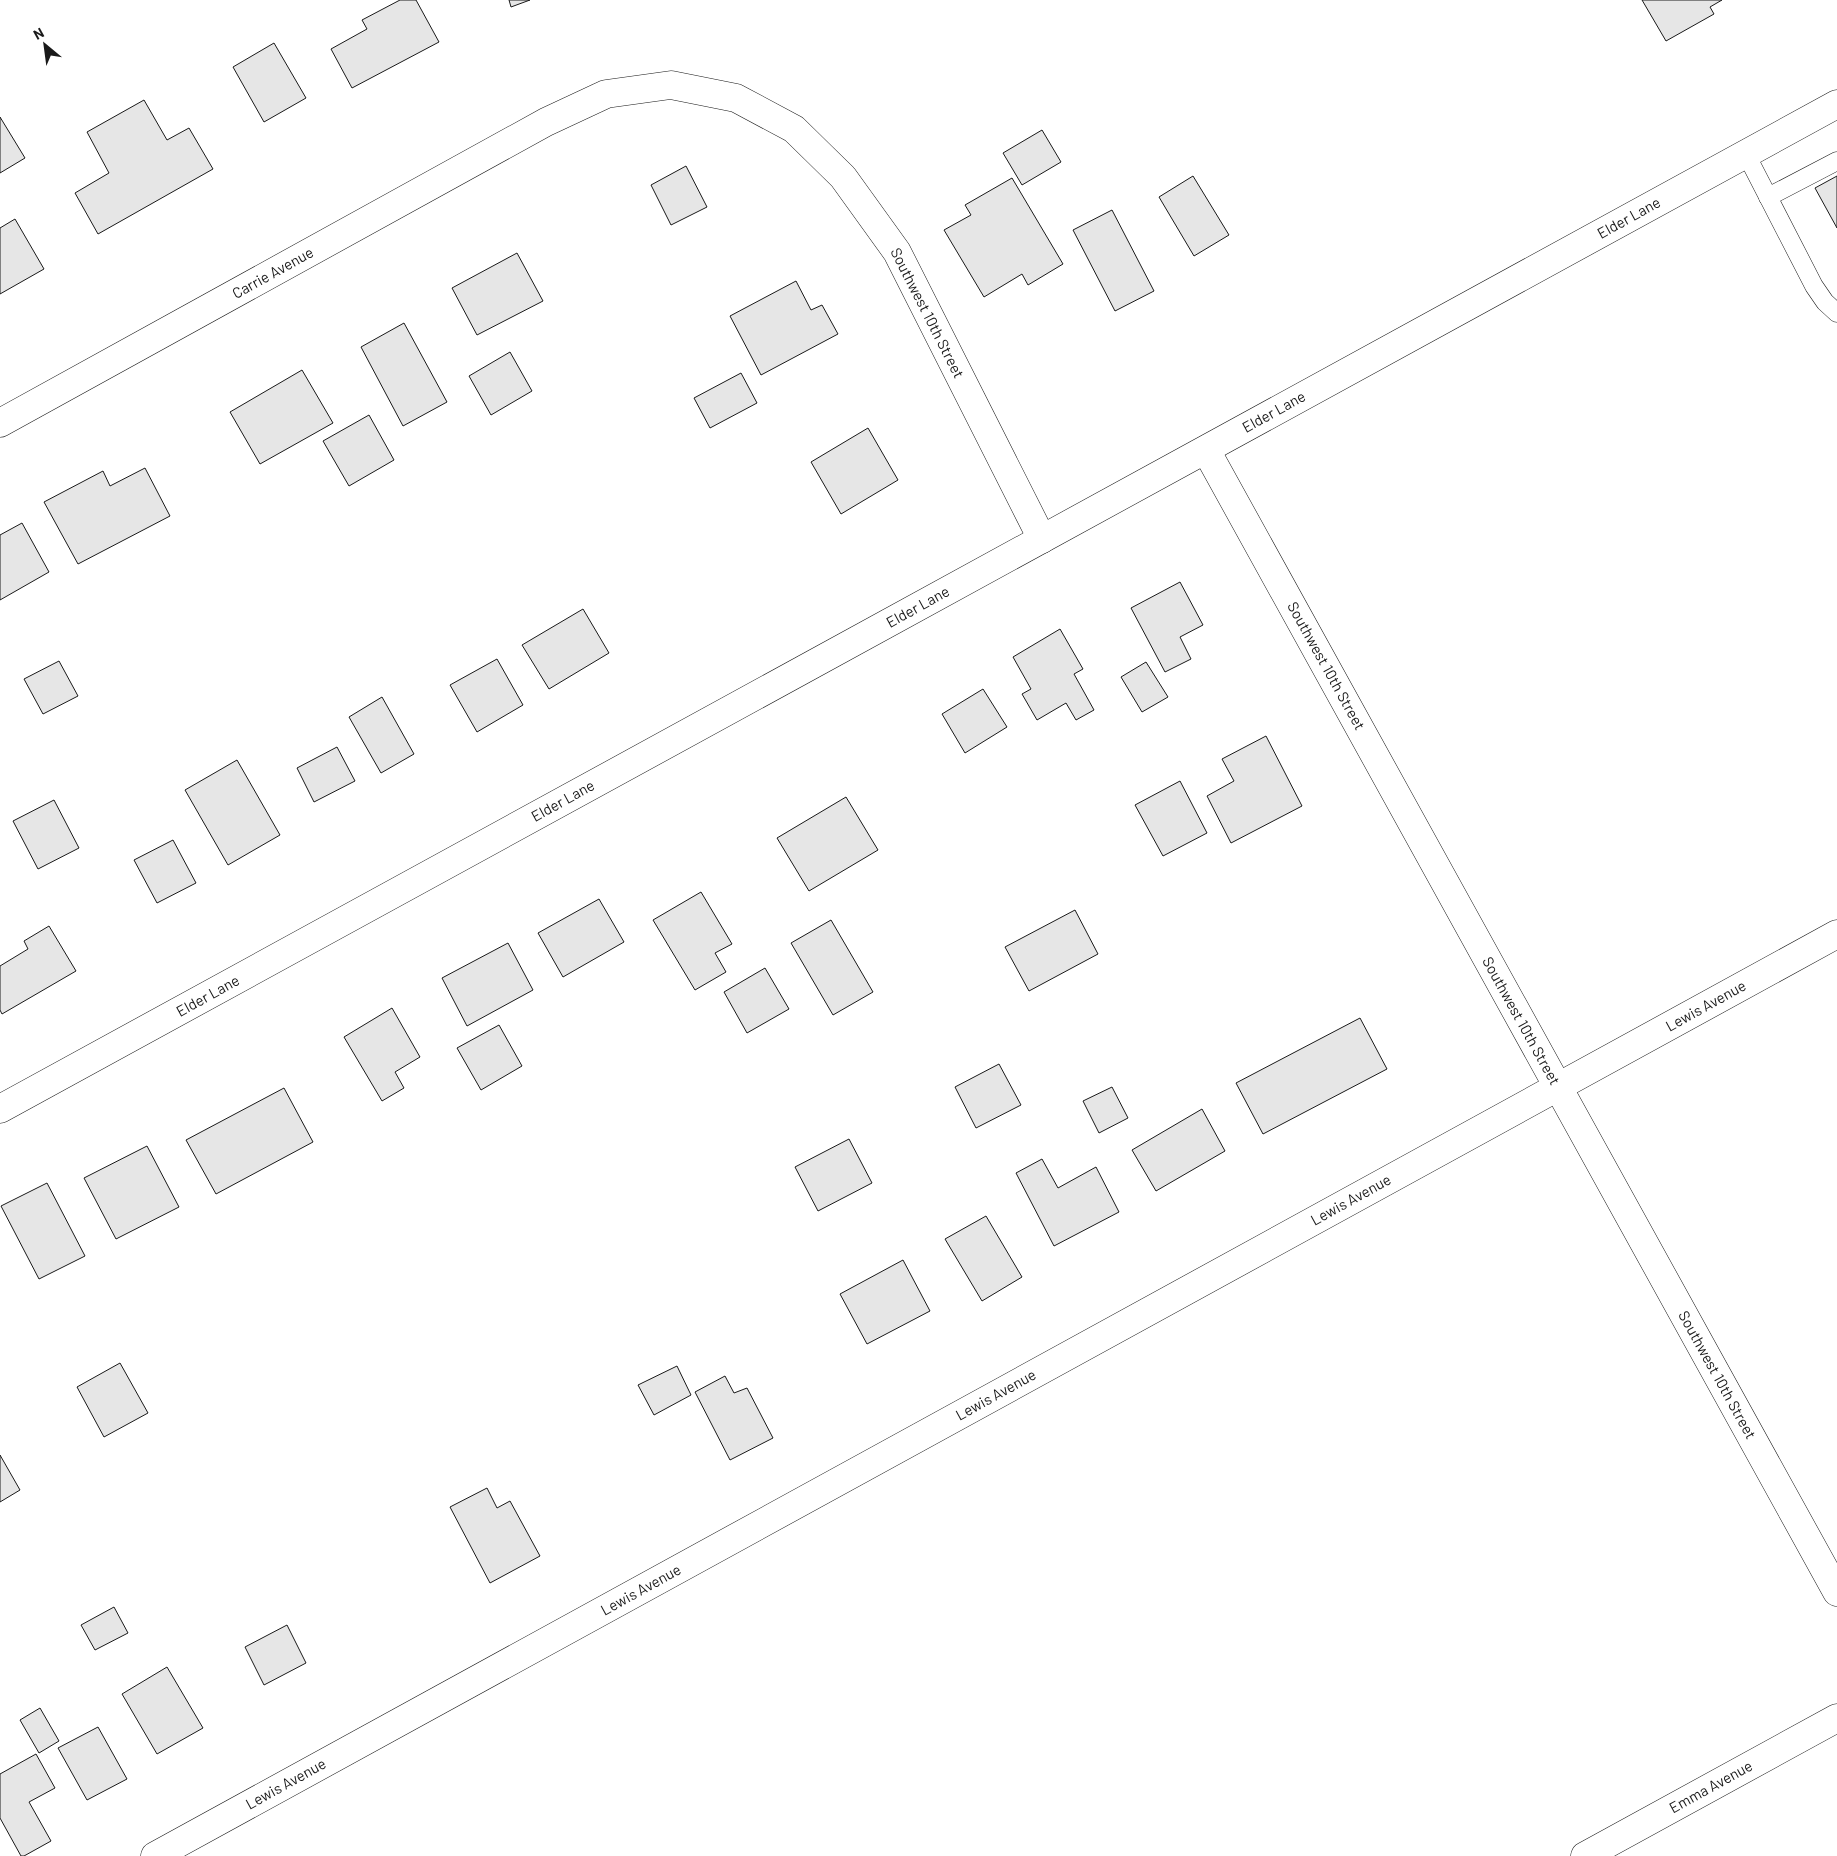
<svg xmlns="http://www.w3.org/2000/svg" width="1837" height="1856" font-family="Barlow,sans-serif">
  <style>
    .building { fill: #e6e6e6; stroke: #1a1a1a }
    .lines { fill: none; stroke-linecap: round; stroke-linejoin: round }
    .service-casing { stroke: #1a1a1a; stroke-width: 19 }
    .minor-casing { stroke: #1a1a1a; stroke-width: 29 }
    .service { stroke: #fff; stroke-width: 18 }
    .minor { stroke: #fff; stroke-width: 28 }
    .labels { text-anchor: middle; stroke-width: 4; stroke-linejoin: round; paint-order: stroke }
    .street-label { font-size: 15px; fill: #1a1a1a; stroke: #fff }
  </style>
  <rect width="100%" height="100%" fill="#fff"/>
  <g class="building">
    <polygon points="400,0 416,0 439,42 352,88 331,49 367,29 362,20"/>
    <polygon points="509,0 530,0 511,7"/>
    <polygon points="1642,0 1722,0 1710,7 1714,14 1666,41"/>
    <polygon points="274,43 306,98 264,122 233,67"/>
    <polygon points="144,100 167,140 189,128 213,169 98,234 75,193 109,173 87,132"/>
    <polygon points="0,117 25,158 0,173"/>
    <polygon points="1042,130 1061,162 1022,185 1003,153"/>
    <polygon points="686,166 707,207 671,225 651,185"/>
    <polygon points="1193,176 1229,235 1194,256 1159,197"/>
    <polygon points="1837,176 1837,228 1815,188"/>
    <polygon points="1012,178 1063,264 1028,285 1022,274 984,297 944,230 971,215 965,205"/>
    <polygon points="1112,210 1154,291 1115,311 1073,230"/>
    <polygon points="15,219 44,269 0,294 0,228"/>
    <polygon points="517,253 543,301 477,335 452,288"/>
    <polygon points="796,281 811,310 822,305 838,334 761,375 730,316"/>
    <polygon points="404,323 447,402 403,426 361,347"/>
    <polygon points="510,352 532,391 491,415 469,376"/>
    <polygon points="302,370 333,423 260,464 230,412"/>
    <polygon points="741,373 757,403 710,428 694,398"/>
    <polygon points="369,415 394,460 349,486 323,441"/>
    <polygon points="868,428 898,480 841,514 811,462"/>
    <polygon points="145,468 170,516 78,564 44,502 103,471 110,486"/>
    <polygon points="22,523 49,572 0,600 0,535"/>
    <polygon points="1180,582 1203,625 1180,637 1191,659 1165,672 1131,608"/>
    <polygon points="583,609 609,653 549,689 522,645"/>
    <polygon points="1060,629 1083,669 1074,674 1094,710 1076,720 1066,703 1037,720 1022,694 1031,689 1013,657"/>
    <polygon points="497,659 523,705 477,732 450,685"/>
    <polygon points="59,661 78,696 43,714 24,679"/>
    <polygon points="1146,662 1168,697 1142,712 1121,677"/>
    <polygon points="983,689 1007,727 965,753 942,714"/>
    <polygon points="382,697 414,754 381,773 349,717"/>
    <polygon points="1266,736 1302,806 1231,843 1207,796 1234,781 1222,759"/>
    <polygon points="337,747 355,781 314,802 297,768"/>
    <polygon points="237,760 280,835 228,865 185,790"/>
    <polygon points="1180,781 1207,833 1163,856 1135,805"/>
    <polygon points="846,797 878,850 809,891 777,838"/>
    <polygon points="54,800 79,848 38,869 13,821"/>
    <polygon points="173,840 196,883 157,903 134,860"/>
    <polygon points="701,892 732,944 715,953 726,972 695,990 653,920"/>
    <polygon points="599,899 624,942 563,977 538,933"/>
    <polygon points="1075,910 1098,954 1029,991 1005,947"/>
    <polygon points="831,920 873,992 833,1015 791,943"/>
    <polygon points="49,926 76,971 2,1014 0,1010 0,966 28,949 24,941"/>
    <polygon points="508,943 533,990 467,1026 442,978"/>
    <polygon points="765,968 789,1009 747,1033 724,992"/>
    <polygon points="392,1008 420,1057 395,1072 404,1088 382,1101 344,1037"/>
    <polygon points="1360,1018 1387,1069 1263,1134 1236,1083"/>
    <polygon points="499,1025 522,1066 481,1090 457,1048"/>
    <polygon points="999,1064 1021,1105 976,1128 955,1087"/>
    <polygon points="1112,1087 1128,1118 1099,1133 1083,1101"/>
    <polygon points="284,1088 313,1142 216,1194 186,1140"/>
    <polygon points="1202,1109 1225,1151 1156,1191 1132,1150"/>
    <polygon points="849,1139 872,1183 818,1211 795,1167"/>
    <polygon points="147,1146 179,1207 116,1239 84,1178"/>
    <polygon points="1042,1159 1058,1188 1096,1167 1119,1212 1054,1246 1016,1173"/>
    <polygon points="47,1183 85,1256 39,1279 1,1206"/>
    <polygon points="986,1216 1022,1277 982,1301 945,1239"/>
    <polygon points="903,1260 930,1311 867,1344 840,1294"/>
    <polygon points="120,1363 148,1413 104,1437 77,1387"/>
    <polygon points="677,1366 691,1395 654,1415 638,1385"/>
    <polygon points="725,1376 734,1393 747,1388 773,1438 730,1460 695,1392"/>
    <polygon points="0,1455 20,1490 0,1502"/>
    <polygon points="487,1488 497,1508 510,1501 540,1556 490,1583 450,1507"/>
    <polygon points="114,1607 128,1633 95,1650 81,1625"/>
    <polygon points="287,1625 306,1663 264,1685 245,1647"/>
    <polygon points="167,1667 203,1728 157,1754 122,1694"/>
    <polygon points="40,1708 59,1741 39,1753 20,1720"/>
    <polygon points="98,1727 127,1779 87,1800 58,1748"/>
    <polygon points="36,1754 55,1788 29,1802 51,1841 24,1856 21,1856 0,1818 0,1774"/>
  </g>
  <g class="lines">
    <g class="service-casing">
      <g id="service">
        <polyline points="1746,154 1814,286 1825,302 1837,313"/>
        <polyline points="1768,197 1837,161"/>
      </g>
    </g>
    <g class="minor-casing">
      <g id="minor">
        <polyline points="0,423 546,122 606,94 671,85 736,98 794,129 843,177 897,252 1042,539"/>
        <polyline points="1206,450 1837,1592"/>
        <polyline points="0,1109 1837,104"/>
        <polyline points="155,1856 1837,934"/>
        <polyline points="1585,1856 1837,1718"/>
      </g>
    </g>
    <use href="#service" class="service"/>
    <use href="#minor" class="minor"/>
  </g>
  <g class="labels">
    <g class="street-label">
      <text transform="translate(1629 218) rotate(-29)" y="5">Elder Lane</text>
      <text transform="translate(273 273) rotate(-29)" y="5">Carrie Avenue</text>
      <text transform="translate(927 313) rotate(63)" y="5">Southwest 10th Street</text>
      <text transform="translate(1274 412) rotate(-29)" y="5">Elder Lane</text>
      <text transform="translate(918 607) rotate(-29)" y="5">Elder Lane</text>
      <text transform="translate(1326 666) rotate(61)" y="5">Southwest 10th Street</text>
      <text transform="translate(563 801) rotate(-29)" y="5">Elder Lane</text>
      <text transform="translate(208 996) rotate(-29)" y="5">Elder Lane</text>
      <text transform="translate(1706 1006) rotate(-29)" y="5">Lewis Avenue</text>
      <text transform="translate(1521 1021) rotate(61)" y="5">Southwest 10th Street</text>
      <text transform="translate(1351 1200) rotate(-29)" y="5">Lewis Avenue</text>
      <text transform="translate(1717 1375) rotate(61)" y="5">Southwest 10th Street</text>
      <text transform="translate(996 1395) rotate(-29)" y="5">Lewis Avenue</text>
      <text transform="translate(641 1590) rotate(-29)" y="5">Lewis Avenue</text>
      <text transform="translate(286 1784) rotate(-29)" y="5">Lewis Avenue</text>
      <text transform="translate(1711 1787) rotate(-29)" y="5">Emma Avenue</text>
    </g>
  </g>
  <g transform="translate(45 45) rotate(331)" stroke="#ffffff" stroke-width="4" paint-order="stroke">
  <path d="M0-4L9 19L0 12L-9 19Z" fill="#1a1a1a"/>
  <text y="-8" font-size="14" font-weight="bold" text-anchor="middle" fill="#1a1a1a">N</text>
  </g>
</svg>
